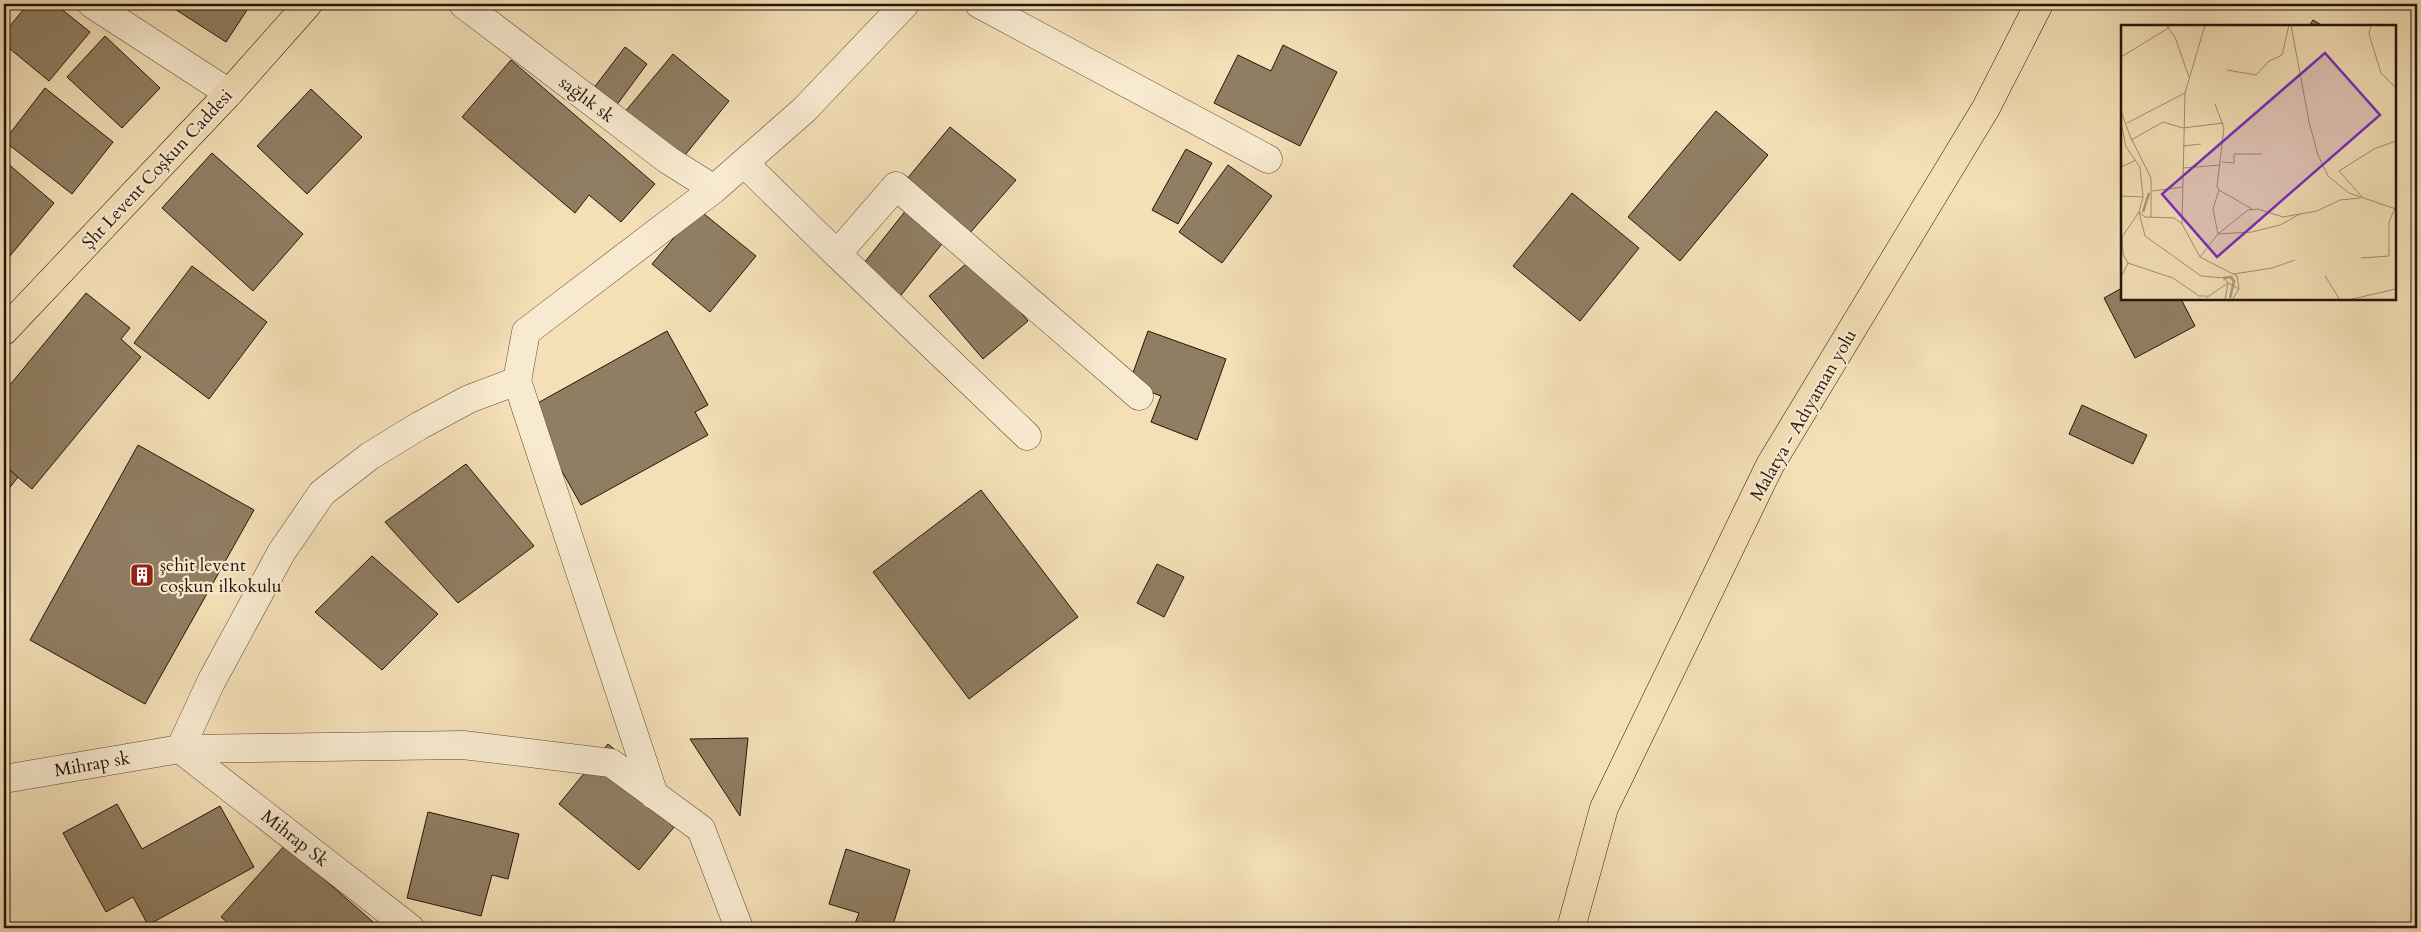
<svg xmlns="http://www.w3.org/2000/svg" width="2421" height="932" font-family="Cardo,serif">
  <style>
    .building { fill: #907e63; stroke: #241508 }
    .lines { fill: none; stroke-linecap: round; stroke-linejoin: round }
    .minor-casing { stroke: #584834; stroke-width: 29 }
    .major-casing { stroke: #241508; stroke-width: 29 }
    .minor { stroke: #f8ead0; stroke-width: 28 }
    .major { stroke: #f4dfb7; stroke-width: 28 }
    .labels { text-anchor: middle; stroke-width: 4.5; stroke-linejoin: round; paint-order: stroke }
    .street-label { font-size: 18px; fill: #241508; stroke: #f8ead0 }
    .poi-label { font-size: 18px; fill: #241508; stroke: #f8ead0; text-anchor: start }
    .inset-river { fill: none; stroke: #ad9a7c; stroke-width: 2.5 }
    .inset-road { fill: none; stroke: #a18e71; stroke-width: 1 }
    .view { fill: #7b2cbf; fill-opacity: 0.15; stroke: #7b2cbf; stroke-width: 2.5 }
    .inset-edge { fill: none; stroke: #241508; stroke-width: 2.5 }
  </style>
  <rect width="100%" height="100%" fill="#f4dfb7"/>
  <filter id="stains"><feTurbulence type="fractalNoise" baseFrequency=".004" numOctaves="4"/><feColorMatrix values="0 0 0 0 .2 0 0 0 0 .09 0 0 0 0 .02 0 0 0 .5 -.17"/></filter>
  <radialGradient id="worn" r=".72"><stop offset=".6" stop-color="#630" stop-opacity="0"/><stop offset="1" stop-color="#630" stop-opacity=".3"/></radialGradient>
  <g class="building">
    <polygon points="28,4 55,4 90,32 49,81 4,44 4,33"/>
    <polygon points="167,4 251,4 226,42"/>
    <polygon points="2313,20 2323,26 2309,26"/>
    <polygon points="105,36 160,88 122,128 67,77"/>
    <polygon points="1283,45 1337,72 1300,146 1214,103 1238,55 1271,71"/>
    <polygon points="625,47 647,64 616,106 593,89"/>
    <polygon points="673,54 729,101 681,160 624,113"/>
    <polygon points="511,60 655,184 621,222 589,195 575,213 462,117"/>
    <polygon points="45,88 113,142 72,194 4,141"/>
    <polygon points="311,89 362,137 307,194 257,146"/>
    <polygon points="1716,111 1768,155 1680,261 1628,217"/>
    <polygon points="950,127 1016,180 969,234 906,180"/>
    <polygon points="1186,149 1212,163 1178,224 1152,210"/>
    <polygon points="212,153 303,234 253,291 162,208"/>
    <polygon points="7,163 54,203 4,263 4,167"/>
    <polygon points="1228,165 1272,196 1222,263 1179,232"/>
    <polygon points="1572,193 1639,248 1580,321 1513,266"/>
    <polygon points="698,209 756,256 710,312 652,264"/>
    <polygon points="907,209 945,240 898,299 860,268"/>
    <polygon points="974,257 1028,321 983,359 929,296"/>
    <polygon points="192,266 267,322 209,399 134,343"/>
    <polygon points="2122,288 2122,299 2181,299 2195,326 2135,358 2104,298"/>
    <polygon points="86,293 130,328 121,339 141,357 32,489 4,466 4,392"/>
    <polygon points="667,331 708,405 695,412 708,435 581,505 527,409"/>
    <polygon points="1148,331 1226,359 1197,440 1151,422 1161,396 1129,384"/>
    <polygon points="2082,405 2147,435 2133,464 2069,434"/>
    <polygon points="138,445 254,510 145,704 30,640"/>
    <polygon points="466,464 534,546 458,603 385,522"/>
    <polygon points="4,465 18,477 4,495"/>
    <polygon points="981,490 1078,617 969,699 873,572"/>
    <polygon points="372,556 438,614 382,670 315,612"/>
    <polygon points="1157,564 1184,577 1164,617 1137,603"/>
    <polygon points="748,738 740,816 690,739"/>
    <polygon points="608,744 688,810 639,870 559,804"/>
    <polygon points="117,804 142,849 220,806 254,867 148,925 133,897 106,912 63,833"/>
    <polygon points="428,812 519,834 508,879 492,875 481,916 407,898"/>
    <polygon points="285,845 380,928 234,928 221,917"/>
    <polygon points="846,849 910,870 892,928 854,926 859,913 829,904"/>
  </g>
  <g class="lines">
    <g class="minor-casing">
      <g id="minor">
        <polyline points="92,4 229,93"/>
        <polyline points="463,4 668,160 714,189"/>
        <polyline points="979,4 1268,159"/>
        <polyline points="744,163 837,254 896,186 1139,396"/>
        <polyline points="837,254 1027,436"/>
        <polyline points="517,381 654,795"/>
        <polyline points="180,749 211,682 281,553 322,493 370,456 419,426 469,399 517,381 526,332 714,189 804,110 905,4"/>
        <polyline points="180,749 410,928"/>
        <polyline points="4,779 180,749 463,745 611,763 701,829 739,928"/>
      </g>
    </g>
    <g class="major-casing">
      <g id="major">
        <polyline points="4,331 229,93 308,4"/>
        <polyline points="1571,928 1604,808 1770,465 1986,108 2039,4"/>
      </g>
    </g>
    <use href="#minor" class="minor"/>
    <use href="#major" class="major"/>
  </g>
  <defs>
    <g id="building-square" transform="scale(1.25)"><rect x="-9" y="-9" width="18" height="18" rx="4" fill="#8f2418" stroke="#f8ead0"/><path d="M-4-6H4V6H1V3H-1V6H-4ZM-2.5-4.3h1.7v1.8h-1.7ZM.8-4.3h1.7v1.8H.8ZM-2.5-1h1.7V.8h-1.7ZM.8-1h1.7V.8H.8Z" fill="#fff"/></g>
  </defs>
  <g fill-rule="evenodd">
    <use href="#building-square" x="142" y="575"/>
  </g>
  <g class="labels">
    <g class="street-label">
      <text transform="translate(587 99) rotate(37)" y="6">sağlık sk</text>
      <text transform="translate(157 169) rotate(-47)" y="6">Şht Levent Coşkun Caddesi</text>
      <text transform="translate(1803 415) rotate(-60)" y="6">Malatya - Adıyaman yolu</text>
      <text transform="translate(92 764) rotate(-10)" y="6">Mihrap sk</text>
      <text transform="translate(295 838) rotate(38)" y="6">Mihrap Sk</text>
    </g>
    <g class="poi-label">
      <text x="160" y="571">şehit levent<tspan x="160" dy="21">coşkun ilkokulu</tspan></text>
    </g>
  </g>
  <g transform="translate(2121 25)">
    <rect width="275" height="275" fill="#f4dfb7"/>
    <path class="inset-river" d="M22,187l6,-19M102,253l8,-1 3,4 -4,17"/>
    <path class="inset-road" d="M45,0l9,12 14,40M170,0l18,97 9,33 10,21 21,17 47,16M250,0l-2,9 12,39 15,15M0,32l49,-30M106,45l29,5 13,-14 13,-6 7,-30M94,79l9,24 -7,58 2,4 -6,19 5,25M0,86l9,25 21,42v39M0,97l5,25 14,20 3,30 -4,15 6,24 56,40 23,2 4,5 -3,17M6,98l58,-30M10,115l32,-18 20,6 40,-5M62,121l18,-2M101,137l12,1v-9h28M0,142l15,-7M62,143l38,-3M98,165l33,19M31,166l31,-4M0,171l22,1M242,173l-24,-27 35,-22 22,-8M18,187l-17,25 1,17 5,9 45,15 26,18h8M18,187l6,5 29,1 8,6 18,33 37,19 2,13 -7,11M61,199l3,-131 20,-68M97,209l34,-2 28,-7 20,-11M79,232l18,-23 30,-24 10,-1 25,8 34,-6 23,-11 20,-2M240,233l28,-2v-34l6,-14M113,249l38,-6 23,-8M204,251l15,24M0,252l7,-14M85,273l22,-15 11,6M227,275l48,-11"/>
    <path class="view" d="M204,28l55,62 -163,142 -55,-63z"/>
    <rect width="275" height="275" class="inset-edge"/>
  </g>
  <rect width="2421" height="932" fill="none" stroke="#f4dfb7" stroke-width="20"/>
  <rect x="5" y="5" width="2411" height="922" fill="none" stroke="#241508" stroke-width="2.5"/>
  <rect x="10" y="10" width="2401" height="912" fill="none" stroke="#241508"/>
  <rect width="100%" height="100%" filter="url(#stains)"/>
  <rect width="100%" height="100%" fill="url(#worn)"/>
</svg>
